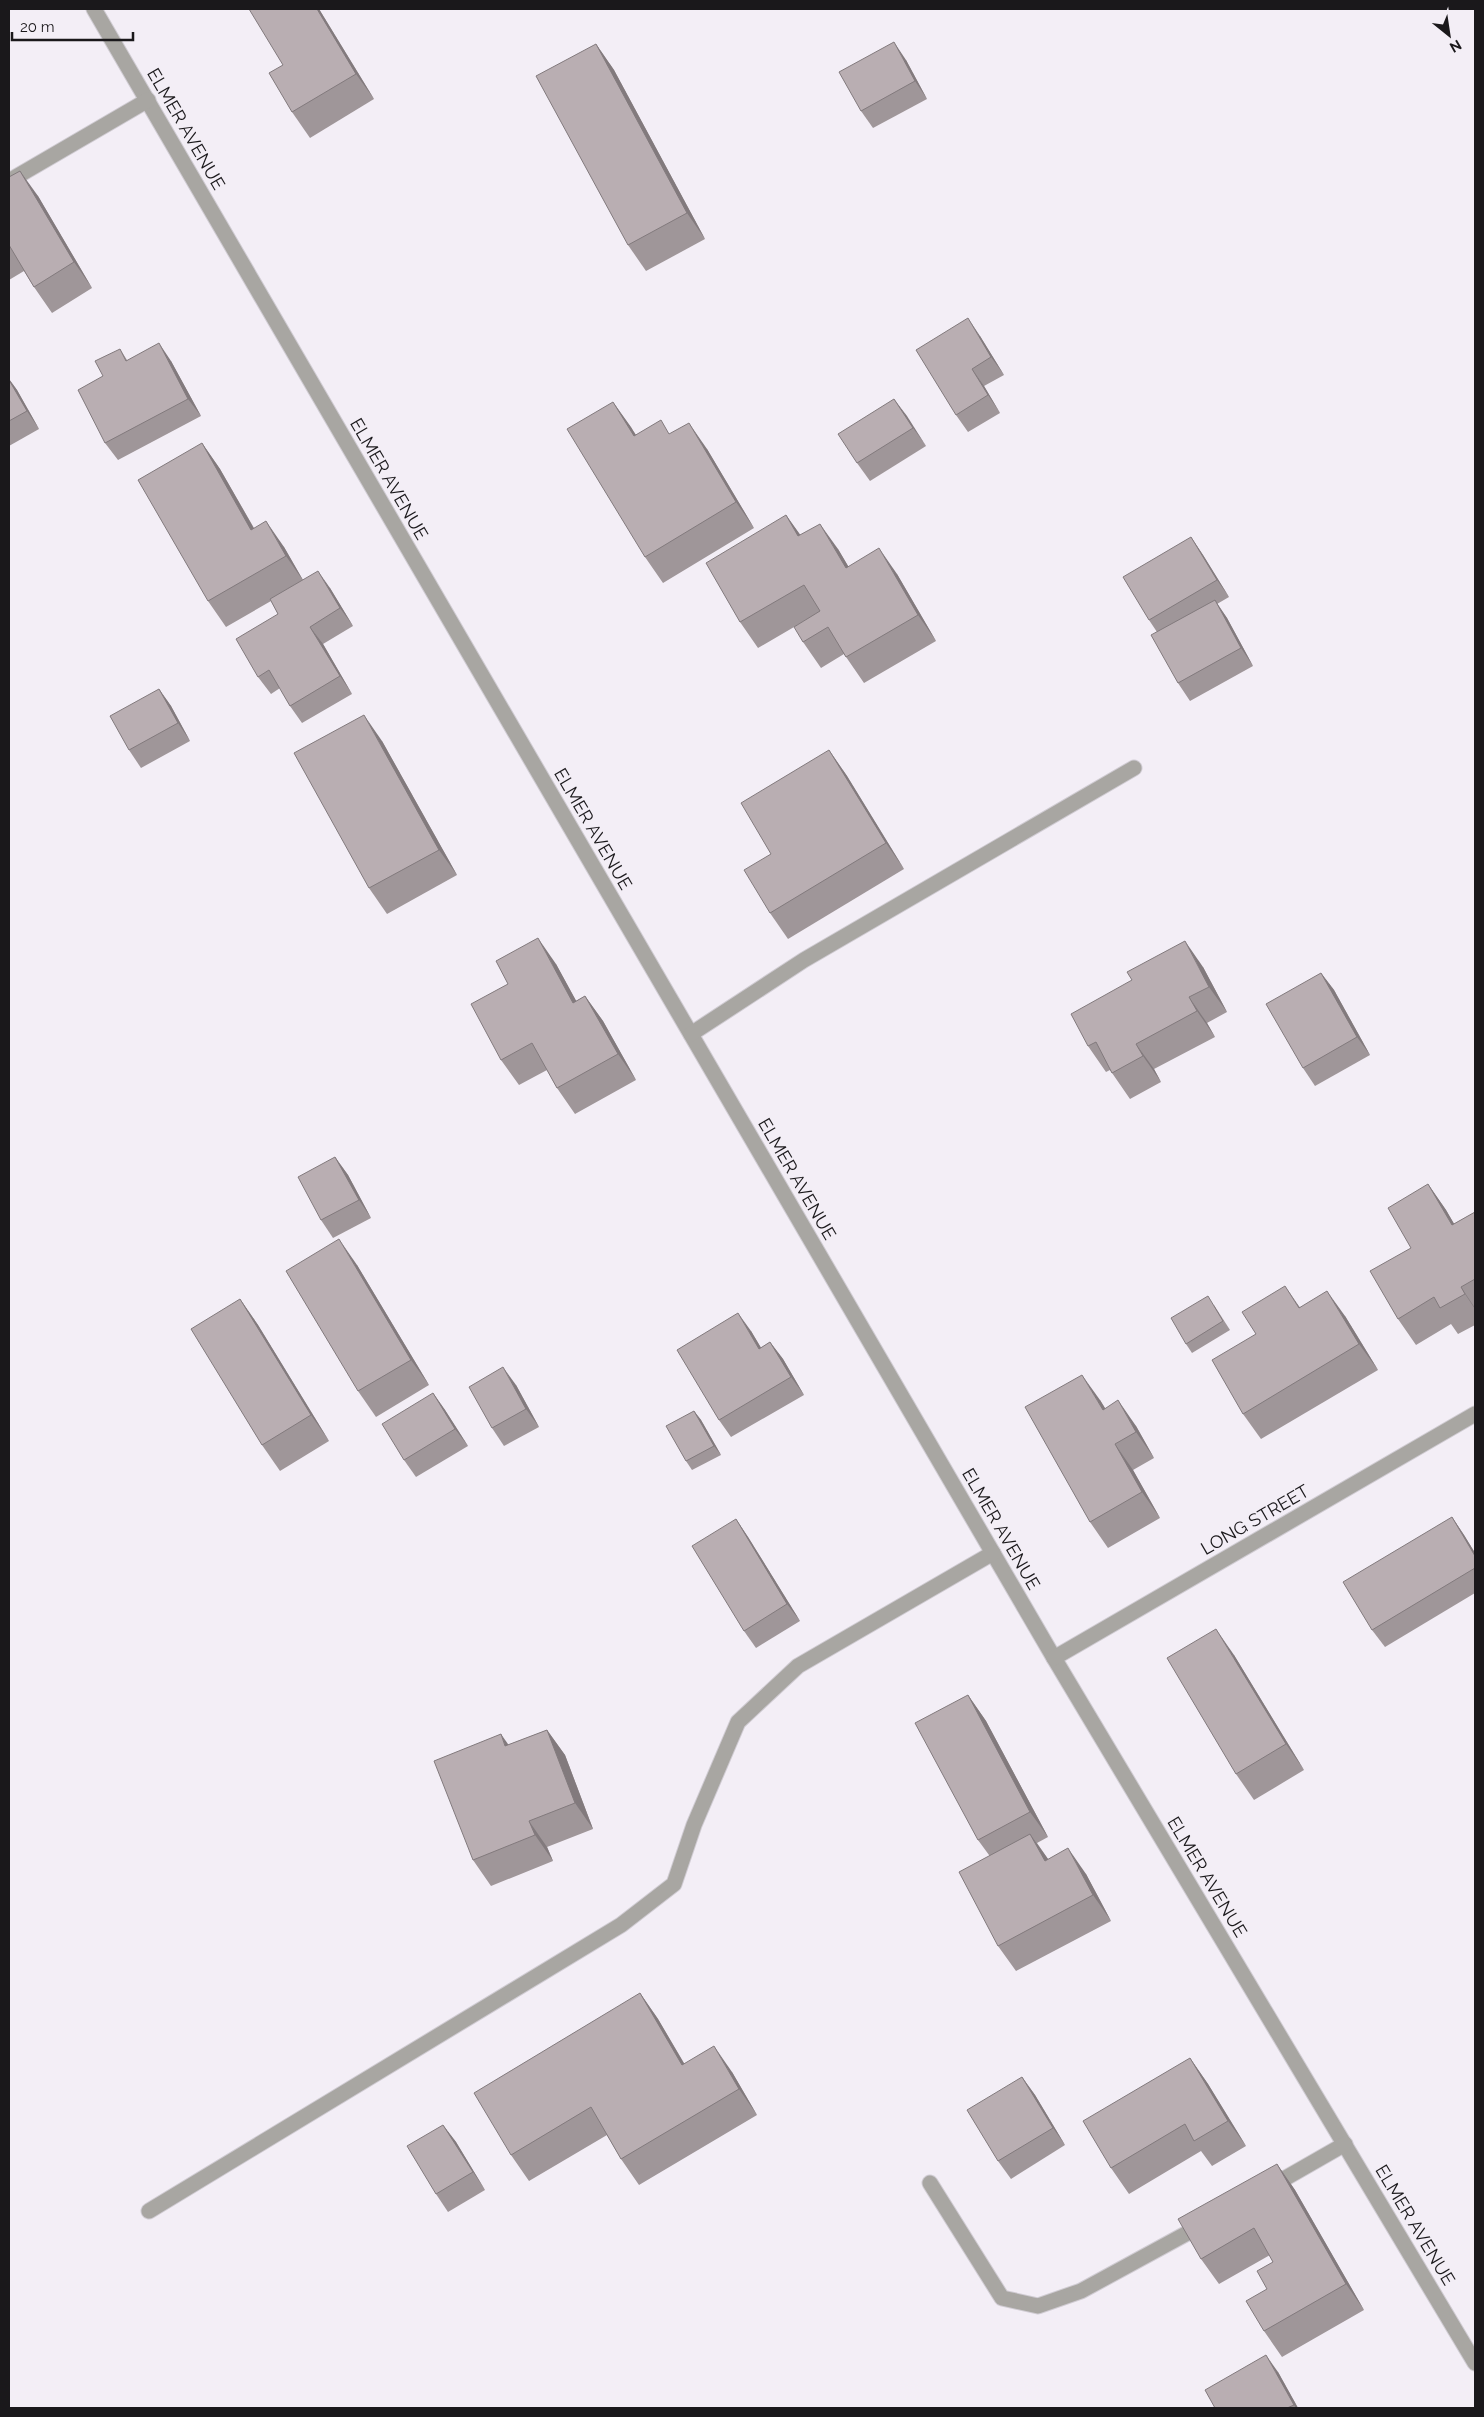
<svg xmlns="http://www.w3.org/2000/svg" width="1484" height="2417" font-family="Raleway,sans-serif">
  <style>
    .lines { fill: none; stroke-linecap: round; stroke-linejoin: round }
    .minor-casing { stroke: #d0ccd3; stroke-width: 17 }
    .minor { stroke: #a8a6a2; stroke-width: 15 }
    .wall { fill: #9f9699 }
    .shaded-wall { fill: #827a7d }
    .building { fill: #b9aeb2; stroke: #827a7d }
    .labels { text-anchor: middle; stroke-width: 4; stroke-linejoin: round; paint-order: stroke }
    .street-label { font-size: 18px; fill: #1a181b; stroke: #f3eef6 }
  </style>
  <rect width="100%" height="100%" fill="#f3eef6"/>
  <g class="lines">
    <g class="minor-casing">
      <g id="minor">
        <polyline points="94,9 1054,1658 1475,2363"/>
        <polyline points="9,181 148,100"/>
        <polyline points="691,1034 804,960 1134,768"/>
        <polyline points="1054,1658 1475,1414"/>
        <polyline points="930,2183 1002,2298 1038,2306 1081,2291 1204,2224"/>
        <polyline points="1270,2187 1345,2144"/>
        <polyline points="149,2211 621,1925 674,1884 694,1825 738,1722 798,1666 993,1553"/>
      </g>
    </g>
    <use href="#minor" class="minor"/>
  </g>
  <g class="wall">
    <polygon points="319,9 374,99 310,138 292,112 283,65"/>
    <polygon points="596,44 614,70 705,239 646,271 628,245"/>
    <polygon points="906,60 927,99 873,128 861,111"/>
    <polygon points="9,177 38,196 92,288 52,313 34,287 24,271 9,280"/>
    <polygon points="980,336 1004,375 984,386 1000,413 968,432 956,415"/>
    <polygon points="120,349 127,360 171,361 201,416 118,460 105,443 103,376"/>
    <polygon points="9,379 17,390 39,429 9,446"/>
    <polygon points="894,399 926,446 870,481 857,463"/>
    <polygon points="613,402 636,435 670,434 707,449 754,528 663,583 645,557"/>
    <polygon points="202,443 220,469 254,528 284,547 303,580 330,588 353,626 323,644 352,694 302,723 290,706 280,688 271,694 258,677 278,614 271,601 226,627 208,601"/>
    <polygon points="786,515 800,535 838,549 848,566 897,574 936,641 864,683 844,654 821,668 803,642 806,620 758,648 740,622"/>
    <polygon points="1191,537 1203,555 1229,597 1217,604 1227,618 1253,666 1190,701 1178,683 1157,632 1149,620"/>
    <polygon points="159,689 171,706 190,741 141,768 129,750"/>
    <polygon points="382,741 457,875 387,914 369,888"/>
    <polygon points="829,750 847,776 904,869 788,939 770,913 771,854"/>
    <polygon points="556,964 576,1001 585,996 603,1021 636,1080 575,1114 557,1088 547,1070 519,1085 501,1060"/>
    <polygon points="1203,967 1227,1012 1207,1023 1215,1037 1154,1069 1161,1082 1130,1099 1110,1070 1106,1072 1088,1046"/>
    <polygon points="1321,973 1334,990 1370,1055 1315,1086 1303,1068"/>
    <polygon points="335,1157 348,1175 371,1218 333,1238 321,1220"/>
    <polygon points="1428,1184 1446,1210 1454,1224 1475,1212 1475,1325 1458,1334 1451,1324 1416,1345 1398,1319 1411,1248"/>
    <polygon points="357,1265 429,1385 376,1417 358,1391"/>
    <polygon points="240,1299 258,1325 329,1441 280,1471 262,1445"/>
    <polygon points="1214,1305 1230,1330 1192,1353 1186,1344"/>
    <polygon points="1300,1307 1345,1316 1378,1370 1261,1439 1243,1414"/>
    <polygon points="751,1331 761,1348 770,1342 783,1359 804,1395 731,1437 719,1420"/>
    <polygon points="516,1385 539,1427 504,1446 492,1428"/>
    <polygon points="433,1393 445,1410 468,1446 416,1477 404,1460"/>
    <polygon points="1100,1400 1105,1408 1136,1426 1154,1458 1133,1470 1160,1518 1108,1548 1090,1522"/>
    <polygon points="694,1411 701,1420 721,1455 692,1470 686,1461"/>
    <polygon points="1452,1517 1464,1535 1475,1553 1475,1593 1385,1647 1372,1630"/>
    <polygon points="736,1519 748,1537 800,1621 756,1648 744,1631"/>
    <polygon points="1234,1655 1304,1770 1254,1800 1236,1774"/>
    <polygon points="968,1695 986,1721 1048,1837 1037,1843 1048,1859 1086,1874 1111,1921 1016,1971 998,1946 989,1855 978,1840"/>
    <polygon points="547,1730 565,1755 593,1829 547,1847 553,1861 491,1886 473,1860 508,1745"/>
    <polygon points="640,1993 658,2019 684,2063 732,2072 757,2115 639,2185 621,2159 607,2135 529,2181 511,2155"/>
    <polygon points="1190,2058 1208,2084 1246,2146 1212,2166 1201,2151 1129,2194 1111,2168"/>
    <polygon points="1022,2077 1035,2095 1065,2145 1011,2179 998,2161"/>
    <polygon points="443,2125 456,2142 485,2190 448,2212 436,2194"/>
    <polygon points="1277,2164 1295,2190 1364,2310 1282,2357 1264,2331 1267,2289 1273,2262 1270,2255 1219,2284 1201,2259"/>
    <polygon points="1278,2372 1298,2408 1215,2408"/>
  </g>
  <g class="shaded-wall">
    <polygon points="317,9 319,9 374,99 356,74"/>
    <polygon points="894,42 906,60 927,99 915,81"/>
    <polygon points="596,44 614,70 705,239 687,213"/>
    <polygon points="20,171 38,196 92,288 74,262"/>
    <polygon points="968,318 980,336 1004,375 991,357"/>
    <polygon points="159,343 171,361 201,416 188,399"/>
    <polygon points="972,369 984,386 1000,413 988,395"/>
    <polygon points="9,379 17,390 39,429 27,411 9,380"/>
    <polygon points="894,399 907,416 926,446 913,428"/>
    <polygon points="613,402 631,427 652,462 634,436"/>
    <polygon points="689,423 707,449 754,528 736,502"/>
    <polygon points="202,443 220,469 269,555 251,530"/>
    <polygon points="786,515 804,540 798,536"/>
    <polygon points="266,521 284,547 304,582 286,556"/>
    <polygon points="820,524 838,549 864,593 846,568"/>
    <polygon points="1191,537 1203,555 1229,597 1217,580"/>
    <polygon points="879,548 897,574 936,641 918,615"/>
    <polygon points="318,571 330,588 353,626 340,608"/>
    <polygon points="1215,600 1227,618 1253,666 1241,648"/>
    <polygon points="310,627 323,644 352,694 340,676"/>
    <polygon points="159,689 171,706 190,741 178,723"/>
    <polygon points="364,715 382,741 457,875 439,850"/>
    <polygon points="829,750 847,776 904,869 886,843"/>
    <polygon points="538,938 556,964 591,1028 573,1003"/>
    <polygon points="1185,941 1203,967 1227,1012 1209,987"/>
    <polygon points="1321,973 1334,990 1370,1055 1357,1037"/>
    <polygon points="585,996 603,1021 636,1080 618,1054"/>
    <polygon points="1189,997 1207,1023 1215,1037 1197,1011"/>
    <polygon points="1136,1044 1154,1069 1161,1082 1143,1056"/>
    <polygon points="335,1157 348,1175 371,1218 359,1200"/>
    <polygon points="1428,1184 1446,1210 1470,1251 1452,1225"/>
    <polygon points="339,1239 357,1265 429,1385 411,1360"/>
    <polygon points="1285,1286 1303,1312 1299,1308"/>
    <polygon points="1461,1287 1475,1308 1475,1309 1465,1294"/>
    <polygon points="1327,1291 1345,1316 1378,1370 1359,1344"/>
    <polygon points="240,1299 258,1325 329,1441 311,1415"/>
    <polygon points="738,1313 751,1331 772,1366 759,1349"/>
    <polygon points="770,1342 783,1359 804,1395 791,1377"/>
    <polygon points="503,1367 516,1385 539,1427 526,1409"/>
    <polygon points="1082,1375 1100,1400 1121,1435 1103,1410"/>
    <polygon points="433,1393 445,1410 468,1446 455,1429"/>
    <polygon points="1118,1400 1136,1426 1154,1458 1136,1432"/>
    <polygon points="694,1411 701,1420 721,1455 714,1446"/>
    <polygon points="1115,1444 1133,1470 1160,1518 1142,1492"/>
    <polygon points="1452,1517 1464,1535 1475,1553 1475,1556"/>
    <polygon points="736,1519 748,1537 800,1621 787,1604"/>
    <polygon points="1216,1629 1234,1655 1304,1770 1286,1744"/>
    <polygon points="968,1695 986,1721 1048,1837 1030,1812"/>
    <polygon points="547,1730 565,1755 593,1829 575,1803"/>
    <polygon points="501,1734 519,1760 505,1746"/>
    <polygon points="529,1821 547,1847 553,1861 535,1835"/>
    <polygon points="1030,1834 1048,1859 1045,1861"/>
    <polygon points="1068,1848 1086,1874 1111,1921 1093,1895"/>
    <polygon points="640,1993 658,2019 700,2091 682,2065"/>
    <polygon points="714,2046 732,2072 757,2115 739,2089"/>
    <polygon points="1190,2058 1208,2084 1246,2146 1228,2121"/>
    <polygon points="1022,2077 1035,2095 1065,2145 1053,2128"/>
    <polygon points="443,2125 456,2142 485,2190 473,2172"/>
    <polygon points="1277,2164 1295,2190 1364,2310 1346,2284"/>
    <polygon points="1266,2355 1278,2372 1298,2408 1296,2408 1294,2405"/>
  </g>
  <g class="building">
    <polygon points="249,9 317,9 356,74 292,112 269,73 283,65"/>
    <polygon points="894,42 915,81 861,111 839,72"/>
    <polygon points="596,44 687,213 628,245 536,76"/>
    <polygon points="20,171 74,262 34,287 9,245 9,177"/>
    <polygon points="968,318 991,357 972,369 988,395 956,415 916,350"/>
    <polygon points="159,343 188,399 105,443 78,390 103,376 95,361 120,349 126,361"/>
    <polygon points="9,380 27,411 9,421"/>
    <polygon points="894,399 913,428 857,463 838,434"/>
    <polygon points="613,402 634,436 661,420 669,434 689,423 736,502 645,557 567,429"/>
    <polygon points="202,443 251,530 266,521 286,556 208,601 138,480"/>
    <polygon points="786,515 798,536 820,524 846,568 879,548 918,615 846,657 828,627 803,642 794,627 820,611 804,585 740,622 706,563"/>
    <polygon points="1191,537 1217,580 1149,620 1123,577"/>
    <polygon points="318,571 340,608 310,627 340,676 290,706 269,670 258,677 236,639 278,614 270,599"/>
    <polygon points="1215,600 1241,648 1178,683 1151,635"/>
    <polygon points="159,689 178,723 129,750 110,716"/>
    <polygon points="364,715 439,850 369,888 294,753"/>
    <polygon points="829,750 886,843 770,913 744,870 771,854 741,803"/>
    <polygon points="538,938 573,1003 585,996 618,1054 557,1088 532,1043 501,1060 471,1004 508,984 496,961"/>
    <polygon points="1185,941 1209,987 1189,997 1197,1011 1136,1044 1143,1056 1112,1073 1096,1042 1088,1046 1071,1014 1132,980 1127,972"/>
    <polygon points="1321,973 1357,1037 1303,1068 1266,1004"/>
    <polygon points="335,1157 359,1200 321,1220 298,1177"/>
    <polygon points="1428,1184 1452,1225 1475,1212 1475,1279 1461,1287 1465,1294 1440,1308 1434,1297 1398,1319 1370,1271 1411,1248 1388,1208"/>
    <polygon points="339,1239 411,1360 358,1391 286,1271"/>
    <polygon points="1285,1286 1299,1308 1327,1291 1359,1344 1243,1414 1212,1360 1256,1334 1242,1312"/>
    <polygon points="1208,1296 1223,1321 1186,1344 1171,1318"/>
    <polygon points="240,1299 311,1415 262,1445 191,1329"/>
    <polygon points="738,1313 759,1349 770,1342 791,1377 719,1420 677,1350"/>
    <polygon points="503,1367 526,1409 492,1428 469,1387"/>
    <polygon points="1082,1375 1103,1410 1118,1400 1136,1432 1115,1444 1142,1492 1090,1522 1025,1407"/>
    <polygon points="433,1393 455,1429 404,1460 382,1424"/>
    <polygon points="694,1411 714,1446 686,1461 666,1426"/>
    <polygon points="1452,1517 1475,1556 1475,1568 1372,1630 1343,1582"/>
    <polygon points="736,1519 787,1604 744,1631 692,1546"/>
    <polygon points="1216,1629 1286,1744 1236,1774 1167,1658"/>
    <polygon points="968,1695 1030,1812 978,1840 915,1723"/>
    <polygon points="547,1730 575,1803 529,1821 535,1835 473,1860 434,1761 501,1734 505,1746"/>
    <polygon points="1030,1834 1045,1861 1068,1848 1093,1895 998,1946 959,1872"/>
    <polygon points="640,1993 682,2065 714,2046 739,2089 621,2159 591,2107 511,2155 474,2093"/>
    <polygon points="1190,2058 1228,2121 1194,2141 1185,2124 1111,2168 1083,2121"/>
    <polygon points="1022,2077 1053,2128 998,2161 967,2110"/>
    <polygon points="443,2125 473,2172 436,2194 407,2146"/>
    <polygon points="1277,2164 1346,2284 1264,2331 1246,2301 1267,2289 1257,2271 1273,2262 1254,2228 1201,2259 1178,2219"/>
    <polygon points="1266,2355 1294,2405 1287,2408 1215,2408 1205,2390"/>
  </g>
  <g class="labels">
    <g class="street-label">
      <text transform="translate(186 129) rotate(60)" y="6">ELMER AVENUE</text>
      <text transform="translate(389 479) rotate(60)" y="6">ELMER AVENUE</text>
      <text transform="translate(593 829) rotate(60)" y="6">ELMER AVENUE</text>
      <text transform="translate(797 1179) rotate(60)" y="6">ELMER AVENUE</text>
      <text transform="translate(1255 1520) rotate(-30)" y="6">LONG STREET</text>
      <text transform="translate(1001 1529) rotate(60)" y="6">ELMER AVENUE</text>
      <text transform="translate(1207 1877) rotate(59)" y="6">ELMER AVENUE</text>
      <text transform="translate(1415 2225) rotate(59)" y="6">ELMER AVENUE</text>
    </g>
  </g>
  <rect width="1484" height="2417" fill="none" stroke="#1a181b" stroke-width="20"/>
  <g transform="translate(1449 35) rotate(150)" stroke="#f3eef6" stroke-width="4" paint-order="stroke">
  <path d="M0-4L9 19L0 12L-9 19Z" fill="#1a181b"/>
  <text y="-8" font-size="14" font-weight="bold" text-anchor="middle" fill="#1a181b">N</text>
  </g>
  <path d="M12 32v8h121v-8" fill="none" stroke="#1a181b" stroke-width="2.5"/>
  <text x="20" y="32" font-size="15" fill="#1a181b" stroke="#f3eef6" stroke-width="4" paint-order="stroke">20 m</text>
</svg>
